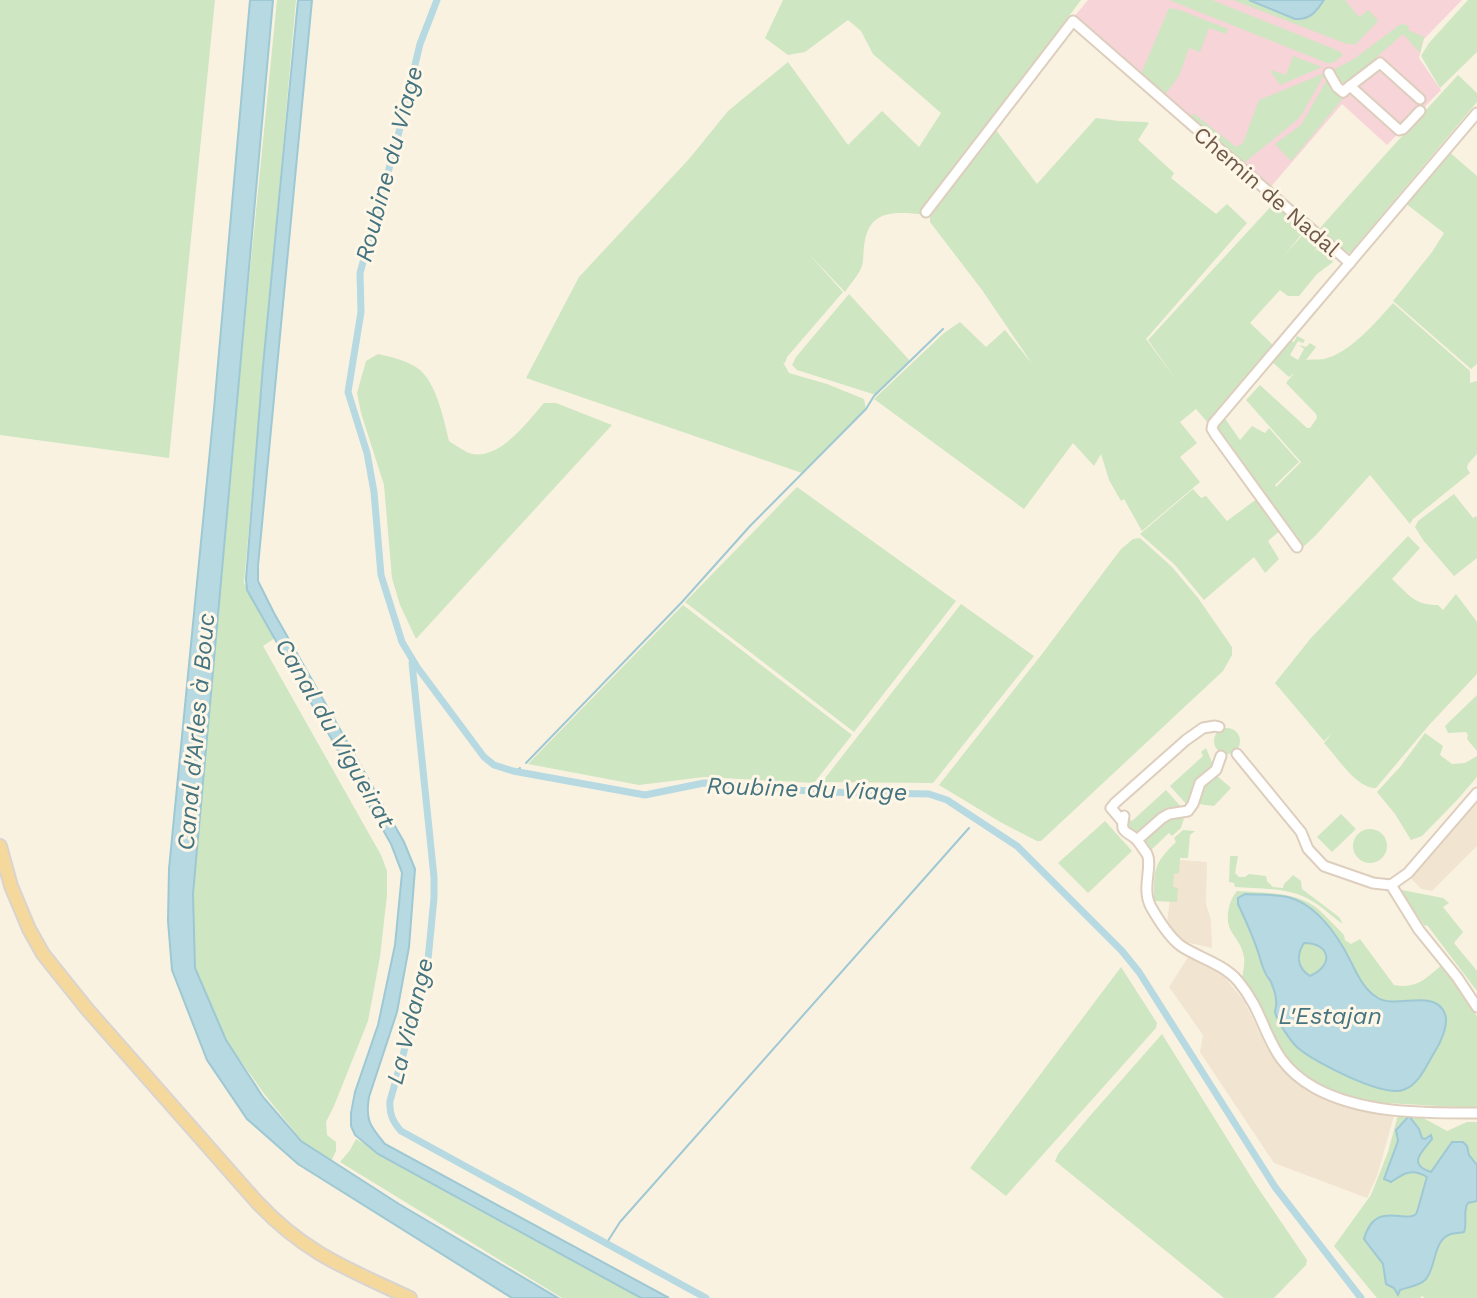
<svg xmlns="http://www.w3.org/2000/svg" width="1477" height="1298" font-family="'Work Sans',sans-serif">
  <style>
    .residential { fill: #f1e4d0 }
    .medical { fill: #f7d4d7 }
    .green { fill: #cee6c1; fill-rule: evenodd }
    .water { fill: #b7d9e2; stroke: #9ec8d3; stroke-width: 2; fill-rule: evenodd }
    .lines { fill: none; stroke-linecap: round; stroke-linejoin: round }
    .stream { stroke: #9ec8d3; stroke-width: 2 }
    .canal { stroke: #b7d9e2; stroke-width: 7 }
    .minor-casing { stroke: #ddcebd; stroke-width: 13 }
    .major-casing { stroke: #dad4d0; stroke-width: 16 }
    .minor { stroke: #fff; stroke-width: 9 }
    .major { stroke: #f5d99c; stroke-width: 12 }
    .labels { text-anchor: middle; stroke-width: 6; stroke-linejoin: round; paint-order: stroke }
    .street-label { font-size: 22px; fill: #6f594a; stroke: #fef6e6 }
    .water-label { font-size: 24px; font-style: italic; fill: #457481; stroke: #fef6e6 }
  </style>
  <rect width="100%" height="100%" fill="#faf2e1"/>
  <g class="residential">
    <polygon points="1477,799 1477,846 1432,891 1421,889 1409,876"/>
    <polygon points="1179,860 1207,862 1206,904 1211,920 1212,948 1181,941 1167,924 1173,873"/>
    <polygon points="1188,957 1222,974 1244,1001 1266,1046 1285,1072 1306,1087 1327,1097 1363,1108 1394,1116 1377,1176 1367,1198 1274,1163 1200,1052 1203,1035 1169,987"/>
  </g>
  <polygon class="medical" points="1088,0 1462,0 1424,39 1419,58 1441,90 1387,145 1342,104 1269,189 1074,17"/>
  <g class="green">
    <polygon points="0,0 215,0 169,458 0,435"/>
    <polygon points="277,0 296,0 244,583 275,638 263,646 381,855 387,871 387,895 380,957 368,1021 334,1106 326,1122 327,1135 336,1142 336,1151 331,1161 303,1142 265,1095 226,1040 195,968 193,894 236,412"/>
    <path d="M783,0h298l-161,214c-25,-2 -49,-4 -55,26 -2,9 -1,18 -3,26 -3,9 -12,18 -17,26l-39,-41 37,41 -56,65 -2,6 -2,-1 6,11 38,11 37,15 2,10 -64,64 -276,-95 53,-101 110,-118 39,-48 60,-49 60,83 34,-34 37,36 22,-34 -68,-59 -12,-23 -13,-11 -43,32 -17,3 -23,-17z"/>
    <polygon points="1169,0 1212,0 1339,51 1343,55 1333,63 1327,63"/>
    <polygon points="1233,0 1249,0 1295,19 1303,20 1320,6 1324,0 1345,0 1359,17 1369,10 1378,21 1356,44 1347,44"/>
    <polygon points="1468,0 1477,0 1477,52 1440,88 1421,56 1429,43"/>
    <polygon points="1169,8 1180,10 1228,29 1226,34 1209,28 1200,52 1189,48 1179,76 1164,96 1141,74"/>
    <path d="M1402,24l7,2 -1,4 16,7 -4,16 -17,-19 -60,52c-7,-3 -10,-9 -8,-17l19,-10 44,-33z"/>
    <polygon points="1293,56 1322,67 1280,85 1271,72 1271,70 1286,75"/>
    <polygon points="1325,73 1302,114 1297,120 1244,163 1192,119 1193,113 1236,147 1243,143 1259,100"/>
    <polygon points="1458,75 1477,93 1477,102 1350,253 1340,249 1319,231 1321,227 1383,157"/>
    <polygon points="1328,78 1333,89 1345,96 1291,161 1275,144 1301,125"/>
    <polygon points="1096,118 1119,121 1146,122 1149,123 1138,140 1174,173 1171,178 1216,214 1227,204 1247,223 1146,339 1177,381 1148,340 1274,203 1305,230 1283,257 1306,231 1320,244 1313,253 1319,247 1331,258 1333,262 1317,274 1299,296 1288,296 1280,290 1250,323 1273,345 1209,424 1196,409 1180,422 1197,443 1180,457 1200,482 1142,531 1124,499 1121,501 1109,480 1101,454 1094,466 1073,443 1024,509 874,399 944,333 960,322 986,347 1005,330 1033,365 982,290 930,222 930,211 996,130 1037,184"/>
    <polygon points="1448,151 1477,176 1477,364 1471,369 1393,301 1432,252 1444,233 1405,203"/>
    <polygon points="849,294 910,361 876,395 797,370 792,365 796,357"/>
    <path d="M1393,303l77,68v12l7,-2v73l-9,10 -1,4 3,5 -57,46 -3,5 -40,-49 -54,60 -15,14 -86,-120 9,-12 16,23 12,-14 13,7 4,-5 30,34 -24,23 1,2 25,-25 -55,-62 14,-15 47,43h3l7,-10 -1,-4 -30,-31 8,-10 -5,4 -18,-16 18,-21 5,2 3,-6 8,4 -2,3 -5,-2 -8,14 8,5 6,-11 -5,-4 7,2 4,-4 6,4 -10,13c6,-1 12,0 18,-1 26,-6 52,-37 69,-56z"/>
    <path d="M378,354c14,3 31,7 42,16 17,15 24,50 29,71 6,4 16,11 23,13 29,5 55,-32 72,-51h12l56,22 -196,214 -16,-34 -8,-27 -8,-93 -23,-72 -4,-20 9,-32z"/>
    <polygon points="797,487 956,601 854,732 685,602"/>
    <polygon points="1193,489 1201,498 1206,496 1227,521 1258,498 1282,529 1268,541 1279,559 1265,573 1254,557 1204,600 1175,565 1140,534"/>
    <polygon points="1454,494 1473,518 1477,516 1477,558 1454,576 1423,540 1415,527 1418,521"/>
    <path d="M1408,536l12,12 -28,31c17,16 22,26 46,26l5,5 13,-16 21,28v52l-47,50 -54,64c-19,1 -39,-31 -52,-45l9,-11 -9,9 -49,-58 36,-45z"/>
    <polygon points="1140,538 1172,567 1198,598 1232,647 1232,655 1223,671 1041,841 1037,841 1002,823 939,785 1042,654 1121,549 1133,539"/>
    <polygon points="961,604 1034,656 933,783 822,782"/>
    <polygon points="683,605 852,735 814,783 704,777 639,785 528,764"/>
    <polygon points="1477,695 1477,751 1467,739 1468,735 1466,732 1448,733 1445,726"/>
    <circle cx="1227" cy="741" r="13"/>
    <polygon points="1425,733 1443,746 1440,755 1452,764 1465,763 1477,756 1477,777 1457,800 1422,836 1411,840 1395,814 1377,792 1400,767"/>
    <polygon points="1206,748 1214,767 1188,806 1170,786 1203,756 1201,752"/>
    <polygon points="1216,775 1231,788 1214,806 1198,804 1205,781"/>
    <polygon points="1166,790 1183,809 1138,833 1135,834 1127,829 1126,821 1128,818 1132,821"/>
    <polygon points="1341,814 1356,829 1332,852 1317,837"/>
    <path d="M1184,818l-3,10 -9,8 -3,-3 -19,18 -10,-10c17,-16 19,-22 44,-23z"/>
    <polygon points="1105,821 1132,851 1088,893 1058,863"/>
    <circle cx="1370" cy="846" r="17"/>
    <path d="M1183,830l12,1 -5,4 -2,23h-8l-1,15 -5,1 -1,13 5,1 -1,14 -23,-1c0,-31 -1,-37 22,-59l-2,-4z"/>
    <path d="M1230,856h8l-3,17 4,4h6l4,-3 17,2 1,5 6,6 10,1 1,-4 9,-9 8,6 1,8 37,28 4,7c-11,-7 -20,-17 -31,-23 -23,-14 -52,-12 -77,-14l-1,-4 -5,-1z"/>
    <polygon points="1402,890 1443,898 1449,903 1443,907 1463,932 1454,943 1477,971 1477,991 1427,925 1425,926 1400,891"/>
    <path d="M1237,891c26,2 58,0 80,17 9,8 18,18 27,27l1,5 6,4 9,-5 34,46c23,4 31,-6 48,-20l35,51v92l-109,-6 -32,-9 -26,-13 -22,-17 -46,-84c1,-9 4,-17 1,-26 -2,-9 -9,-16 -13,-24 -5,-12 -1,-29 7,-38zM1266,896c31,-1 60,21 75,48 11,18 17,37 34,51 20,17 50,-5 69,16l-49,80 -23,-5 -20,-8 -19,-8 -37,-23 -19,-40 -6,-26 -6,-8 -8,-24 -19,-45z"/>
    <path d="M1308,942c23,8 26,23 2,34l-8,-8 -4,-15 6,-10z"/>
    <polygon points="1121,967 1157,1023 1156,1028 1006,1196 970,1168"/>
    <polygon points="1162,1034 1256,1185 1307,1260 1306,1265 1274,1298 1224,1298 1055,1161 1058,1154 1089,1117"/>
    <path d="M1416,1114l31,17 20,-9h10v43l-8,-10 -2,-9 -15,-4 -22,31c-19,-8 -12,-18 -1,-30l-7,-5 -7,-14 -5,-5 -12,7 -2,11 2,4 -12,32 8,7c11,-10 21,-10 33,-3l-11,36c-20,10 -24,-9 -47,14l6,25 8,12 3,20 8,4 2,6c8,-7 20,-7 29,-14 7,-17 12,-46 34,-47l7,-12 -1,-8 3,-10 9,-2v97h-52l-3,-2 -2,2h-43l-43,-52 37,-51 17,-43 10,-37z"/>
    <polygon points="356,1139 467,1204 641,1298 562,1298 340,1162 350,1150"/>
  </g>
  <g class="water">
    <polygon points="250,0 273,0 193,894 195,968 226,1040 263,1097 301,1141 399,1204 558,1298 512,1298 298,1164 247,1119 207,1060 172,970 168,921 169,869 214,409"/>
    <path d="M298,0h14l-54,566v15l16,32 130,229 11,27 -6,78 -12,65 -28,85c-4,23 1,29 16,47l284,154h-28l-263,-144 -23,-19 -4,-9v-13l4,-21 23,-67 17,-80 7,-72 -11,-29 -144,-254 -1,-11 17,-213z"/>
    <path d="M1249,0h75c-8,12 -14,20 -29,19z"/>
    <path d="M1245,894c12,1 25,0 36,2 32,3 56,38 69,64 7,14 14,30 28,38 18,11 58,-10 67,16 4,11 -5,30 -11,39 -8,13 -15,32 -31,37 -21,7 -89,-28 -105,-42 -7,-6 -21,-27 -23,-36 0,-2 1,-4 1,-6 1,-7 -2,-17 -5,-24 -3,-6 -4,-4 -6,-10 -4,-7 -5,-16 -8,-23 -5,-15 -12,-30 -19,-45v-6zM1304,943c26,0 31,22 6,33 -13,-8 -14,-21 -6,-33z"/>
    <path d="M1409,1116l10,13 3,9 3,1 6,-4 1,4c-9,12 -26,25 -1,33l21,-30h11l4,4 2,9 8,10v36l-9,2c-6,9 0,19 -4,29 -4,1 -9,1 -13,2 -19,6 -14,34 -26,46 -6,6 -17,7 -25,10l-2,5 -4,-7 -8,-4 -3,-20 -19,-25c11,-40 41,-15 52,-25 2,-3 9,-32 11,-37 -15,-9 -23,-4 -36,5l-7,-3 14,-38 -2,-11z"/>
  </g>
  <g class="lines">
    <g class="stream">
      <polyline points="526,763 682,602 750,526 866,409 874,396 943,329"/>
      <polyline points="516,772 520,768"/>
      <polyline points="606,1244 620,1222 969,828"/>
    </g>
    <g class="canal">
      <polyline points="437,0 420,44 397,140 360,273 361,312 348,392 367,453 374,492 381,575 402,642 417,667 484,757 494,765 513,771 645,795 704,783 823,792 929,794 947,800 1017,846 1122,951 1139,972 1275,1187 1361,1298"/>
      <path d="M412,663l22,214v21l-7,72 -37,131c-1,13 3,21 11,30l305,167"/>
    </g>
    <g class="minor-casing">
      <g id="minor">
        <polyline points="1329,73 1337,87 1343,92 1350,86 1399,130 1403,129 1420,111"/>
        <polyline points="1350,86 1380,63 1420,99"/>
        <polyline points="926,212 1073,21 1350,263"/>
        <polyline points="1297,547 1215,434 1212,429 1213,424 1477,113"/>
        <polyline points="1237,754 1301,832 1308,849 1324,866 1373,883 1391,885 1419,930 1457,977 1477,1007"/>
        <path d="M1124,816c-4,17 1,14 12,23 3,3 8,11 11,15 6,12 -6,35 4,53 8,14 18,30 30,39 18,12 43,18 57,35 33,39 25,78 77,107 48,26 109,25 162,25"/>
        <polyline points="1123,822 1111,808 1115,803 1186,740 1203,728 1215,726 1219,727"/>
        <polyline points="1137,840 1162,818 1169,814 1188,811 1193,804 1200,783 1216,770 1221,756"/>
        <polyline points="1391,885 1408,873 1477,793"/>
      </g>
    </g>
    <g class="major-casing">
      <path id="major" d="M0,846l11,40 18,43 14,25 44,55 169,192c48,52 92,68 154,97"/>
    </g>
    <use href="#minor" class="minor"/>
    <use href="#major" class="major"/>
  </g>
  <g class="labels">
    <g class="street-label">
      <text transform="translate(1267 191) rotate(41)" y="8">Chemin de Nadal</text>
    </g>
    <g class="water-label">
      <text transform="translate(389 164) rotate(-75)" y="8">Roubine du Viage</text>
      <text transform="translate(196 732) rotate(-85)" y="8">Canal d'Arles à Bouc</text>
      <text transform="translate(335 733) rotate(60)" y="8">Canal du Vigueirat</text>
      <text transform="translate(807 789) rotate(2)" y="8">Roubine du Viage</text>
      <text x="1330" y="1024">L'Estajan</text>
      <text transform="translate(410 1021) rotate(-76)" y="8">La Vidange</text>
    </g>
  </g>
</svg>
